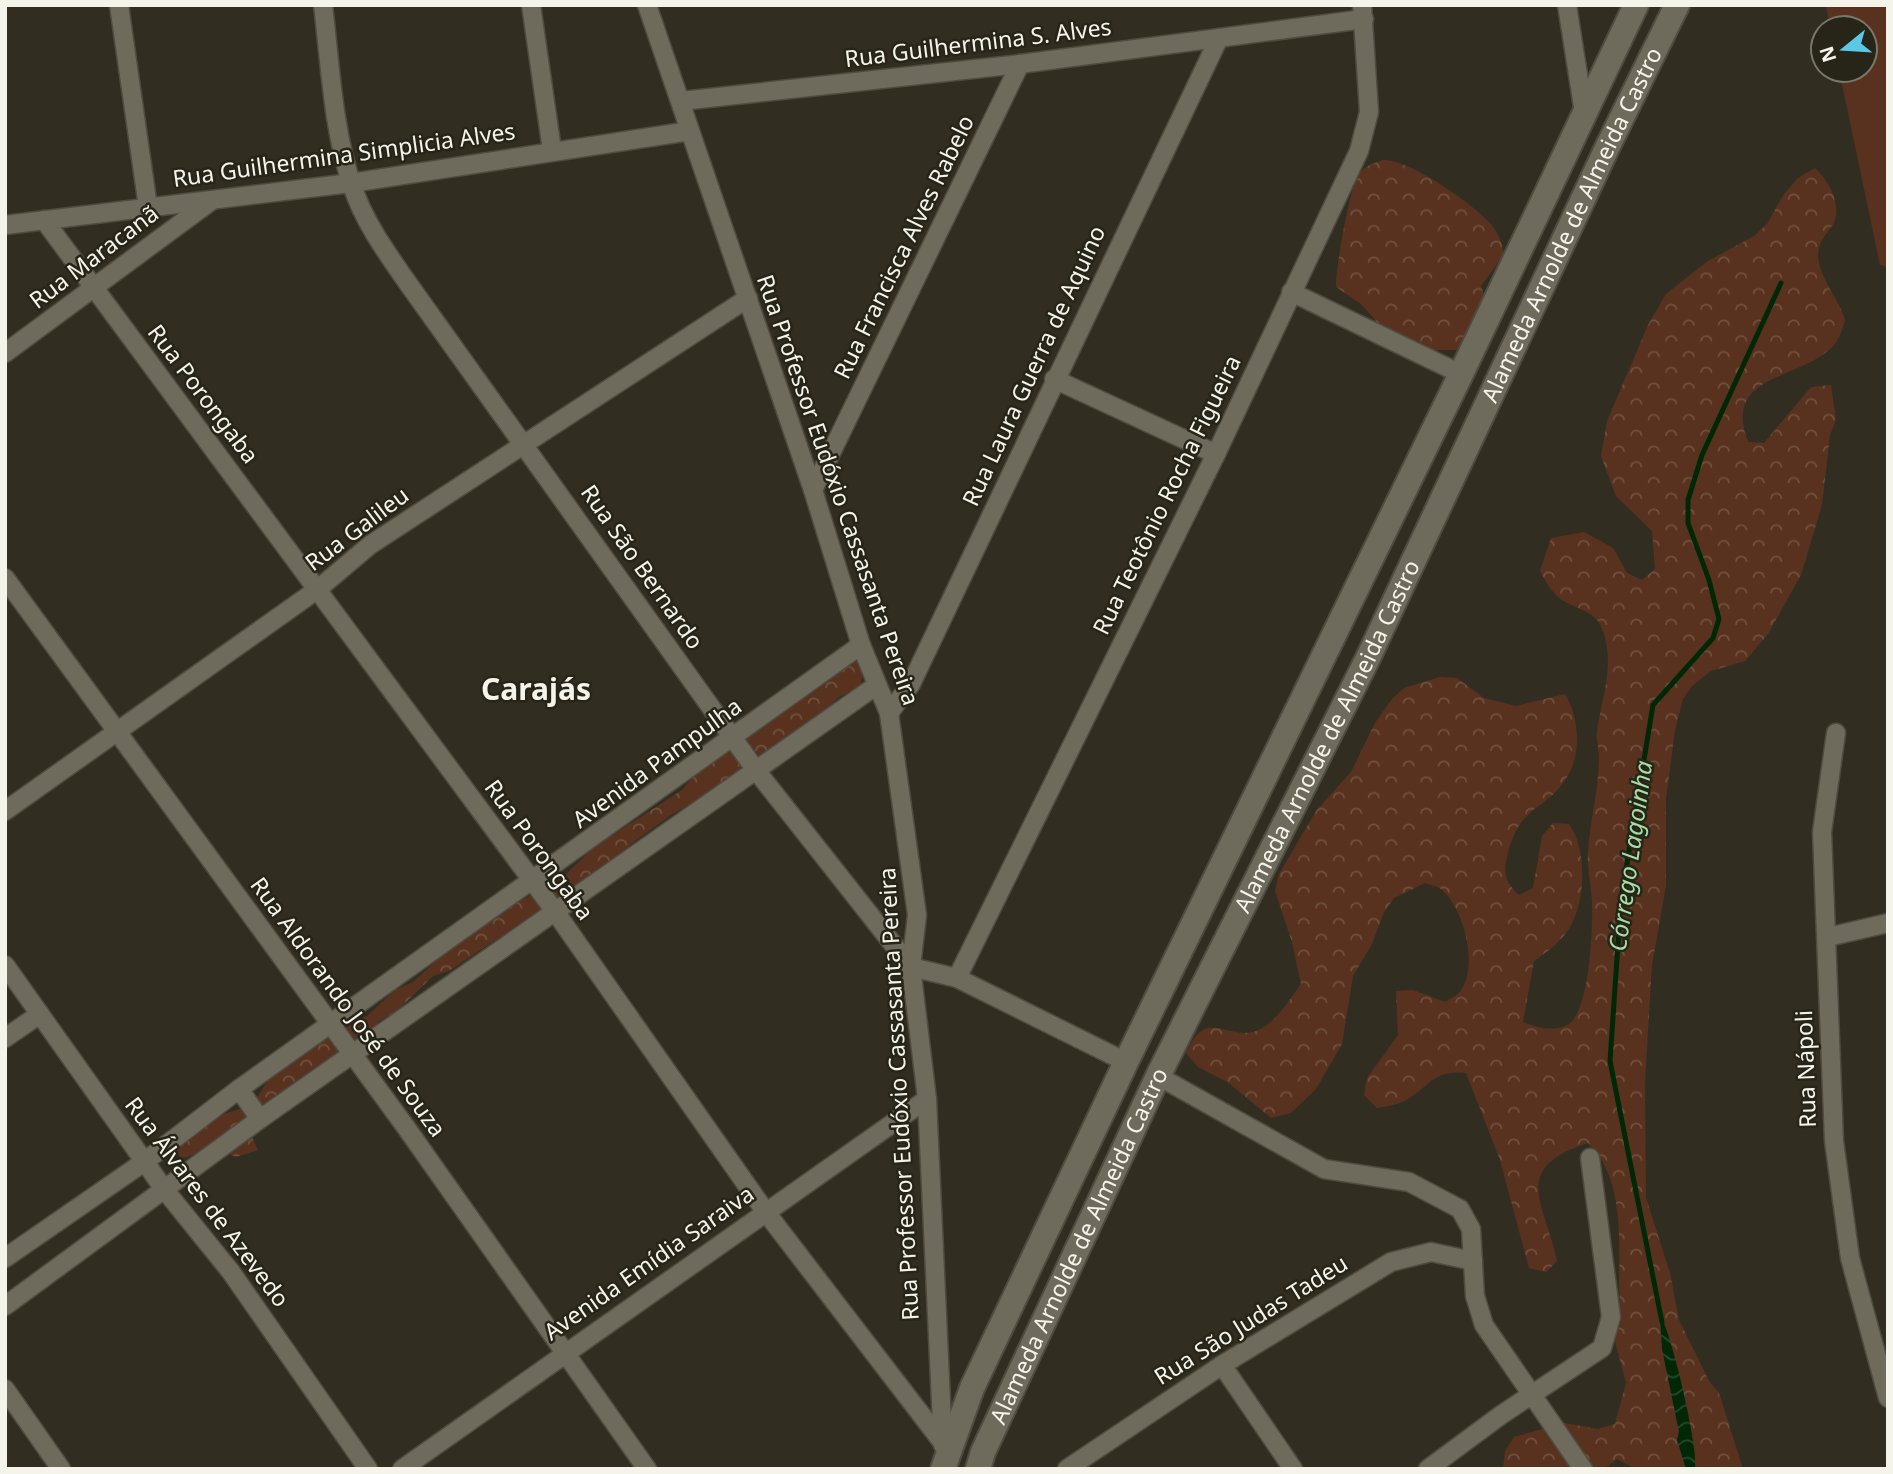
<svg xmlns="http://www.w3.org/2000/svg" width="1893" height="1474" font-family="'Noto Sans',sans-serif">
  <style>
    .green { fill: #58321e }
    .forest { fill: url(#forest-crowns) }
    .water { fill: url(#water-waves) }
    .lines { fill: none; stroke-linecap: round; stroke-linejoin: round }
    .stream { stroke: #012806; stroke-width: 5 }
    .minor-casing { stroke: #4e4b40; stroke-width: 21 }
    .secondary-casing { stroke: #4e4b40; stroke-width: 28 }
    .minor { stroke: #6e6b5c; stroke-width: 18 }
    .secondary { stroke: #6e6b5c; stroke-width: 24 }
    .labels { text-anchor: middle; stroke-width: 5; stroke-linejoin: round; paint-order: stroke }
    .street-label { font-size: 23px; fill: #f5f4eb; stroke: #272418 }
    .water-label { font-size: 24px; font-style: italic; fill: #a2e0a5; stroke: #272418 }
    .district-label { font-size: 30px; font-weight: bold; fill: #f5f4eb; stroke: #272418 }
  </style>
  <defs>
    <pattern id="forest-crowns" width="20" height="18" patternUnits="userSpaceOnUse" patternTransform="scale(1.75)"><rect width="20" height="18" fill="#58321e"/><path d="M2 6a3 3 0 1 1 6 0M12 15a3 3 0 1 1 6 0" fill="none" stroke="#71503f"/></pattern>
    <pattern id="water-waves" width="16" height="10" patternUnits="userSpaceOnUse" patternTransform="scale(1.75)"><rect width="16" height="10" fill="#012806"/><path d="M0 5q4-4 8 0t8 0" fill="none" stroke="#27482a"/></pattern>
  </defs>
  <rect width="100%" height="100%" fill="#312e21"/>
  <polygon class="green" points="1826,5 1888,5 1888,267 1880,265 1839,70 1865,70 1865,28 1830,28"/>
  <g class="forest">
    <path d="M1383,160c26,-1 87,42 105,61 10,10 14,21 16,34l-23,31 6,20 -19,44h-53l-23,-11 -31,-35 -25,-17c-1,-15 14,-102 23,-113 6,-8 15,-11 24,-14z"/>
    <path d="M1815,168c14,13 29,40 17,58 -7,10 -14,16 -14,29 1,24 21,43 27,65 -3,10 -6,22 -15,29 -33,31 -108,26 -82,93l16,1 47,-56 20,-2 5,35 -6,15 -8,70 -21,70 -33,59 -23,27 -34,10 -19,15 -9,13 -8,31 -9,69v86l-14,80 -7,117 1,116 24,75 9,47 30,61 10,12 24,76h-107l-19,-10 -13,10h-101l2,-18 9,-14 50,-14 34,6 17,-5 11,-41 -12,-45 7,-16c-7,-57 12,-135 -33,-179 -79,25 -43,60 -31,118l-11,11 -17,-4 -29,-108 -34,-87c-32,-3 -34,11 -58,26 -10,6 -20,7 -31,9l-13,-13 3,-17 31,-43 -2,-44 17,-1 32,12c4,-3 11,-6 14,-9 21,-24 5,-86 -18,-104 -4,-3 -11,-4 -16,-6l-31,15 -10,14 -12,32 -19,32 -11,68 -26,45 -25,24 -20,5 -42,-35 -31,-16 -12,-14c20,-47 41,-12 70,-22 18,-6 34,-32 45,-47l-9,-42 -17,-51 4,-17 37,-63 35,-39 24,-49 17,-24 12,-11 36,-11 17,1 27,20 32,8 49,-12c14,22 17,60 2,83 -22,36 -48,26 -60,80 -4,18 -1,26 12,38l14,-7 9,-52 11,-13 16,1c18,25 17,76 1,103 -8,14 -23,25 -36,34l-11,61c14,6 39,12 50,-2 17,-22 20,-92 19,-120 -1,-15 -5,-32 -4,-48 2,-31 11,-63 11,-95 0,-9 -3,-17 -2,-26 5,-35 18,-65 6,-100 -6,-20 -25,-21 -41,-31 -10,-7 -16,-18 -22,-29l11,-33 33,-6 29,16 14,25 15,7 13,-11 -3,-38 -36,-35 -15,-40 6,-35 41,-96 18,-31 42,-33 46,-25 13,-12 17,-30 14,-16z"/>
    <polygon points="852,656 866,662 860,687 839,697 799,735 758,756 736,779 671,815 631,844 620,857 449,971 433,976 399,1009 378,1022 374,1033 357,1037 353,1045 319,1067 302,1084 261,1106 257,1120 245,1122 258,1150 236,1157 215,1147 184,1158 179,1156 175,1146 205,1120 252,1105 276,1068 367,1016 395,990 413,982 436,961 518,902 559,881 593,848 682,790 705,763"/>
  </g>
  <path class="water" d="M1660,1315c12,18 39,136 35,154h-9l-9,-29 2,-8 -17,-83z"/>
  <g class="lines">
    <polyline class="stream" points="1662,1322 1610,1061 1621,900 1653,705 1713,638 1719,619 1709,580 1688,523 1688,500 1702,455 1781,283"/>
    <g class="minor-casing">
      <g id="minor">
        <polyline points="119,5 148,207"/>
        <path d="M323,5c7,57 10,126 29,180 11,35 34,67 55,97l348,487 156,198 46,11 169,84"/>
        <polyline points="531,5 552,150"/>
        <polyline points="647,5 813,490 861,645 889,713 917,915 911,967 927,1099 943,1445"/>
        <polyline points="1567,5 1584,113"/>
        <polyline points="681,101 1020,64 1364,19"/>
        <polyline points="44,220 554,910 765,1211 943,1443"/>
        <polyline points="5,225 351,183 690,131"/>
        <polyline points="1291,292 1461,374"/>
        <polyline points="5,353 211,201"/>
        <polyline points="1054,379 1216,454"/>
        <polyline points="813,490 1020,64"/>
        <polyline points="5,578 405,1126 647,1469"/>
        <polyline points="889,713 911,684 1219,38"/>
        <polyline points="1836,733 1822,832 1834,1141 1850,1258 1888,1398"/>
        <polyline points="5,811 318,589 370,545 748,298"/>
        <polyline points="1828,937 1888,923"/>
        <polyline points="5,965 164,1189 231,1272 368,1469"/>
        <polyline points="957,978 1216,454 1359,151 1369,112 1362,5"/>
        <polyline points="5,1038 40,1014"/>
        <polyline points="1158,1076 1324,1169 1409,1182 1460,1209 1471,1229 1475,1296 1484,1325 1583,1469"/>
        <polyline points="239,1089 260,1119"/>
        <polyline points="5,1258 144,1162 239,1089 861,645"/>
        <polyline points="5,1306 260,1119 877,685"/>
        <polyline points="1222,1365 1293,1469"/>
        <polyline points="5,1389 61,1469"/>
        <polyline points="402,1469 927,1099"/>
        <polyline points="1067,1469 1222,1365 1391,1262 1431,1252 1473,1261"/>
        <polyline points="1428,1469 1501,1415 1602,1348 1611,1317 1590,1158"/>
      </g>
    </g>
    <g class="secondary-casing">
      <g id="secondary">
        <polyline points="943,1469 972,1388 1126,1062 1461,374 1636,5"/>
        <path id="s1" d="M978,1469l5,-17 175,-376 210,-418 239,-510 70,-143"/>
      </g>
    </g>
    <use href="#minor" class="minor"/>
    <use href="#secondary" class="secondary"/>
  </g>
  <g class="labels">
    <g class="street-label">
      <text transform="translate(978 43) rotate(-7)" y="8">Rua Guilhermina S. Alves</text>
      <text transform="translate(344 155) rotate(-8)" y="8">Rua Guilhermina Simplicia Alves</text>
      <text dy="8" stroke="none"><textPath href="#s1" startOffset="1379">Alameda Arnolde de Almeida Castro</textPath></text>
      <text transform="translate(904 247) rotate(-64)" y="8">Rua Francisca Alves Rabelo</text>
      <text transform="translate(94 257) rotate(-37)" y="8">Rua Maracanã</text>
      <text transform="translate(1034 366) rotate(-65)" y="8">Rua Laura Guerra de Aquino</text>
      <text transform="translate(203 394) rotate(53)" y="8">Rua Porongaba</text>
      <text transform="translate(838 490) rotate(71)" y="8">Rua Professor Eudóxio Cassasanta Pereira</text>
      <text transform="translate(1167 495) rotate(-64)" y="8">Rua Teotônio Rocha Figueira</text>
      <text transform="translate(357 529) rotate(-37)" y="8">Rua Galileu</text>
      <text transform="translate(642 567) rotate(55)" y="8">Rua São Bernardo</text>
      <text dy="8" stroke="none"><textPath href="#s1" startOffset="812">Alameda Arnolde de Almeida Castro</textPath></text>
      <text transform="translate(657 763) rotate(-36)" y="8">Avenida Pampulha</text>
      <text transform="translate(539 850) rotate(54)" y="8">Rua Porongaba</text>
      <text transform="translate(348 1007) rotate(54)" y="8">Rua Aldorando José de Souza</text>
      <text transform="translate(1806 1069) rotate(-92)" y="8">Rua Nápoli</text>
      <text transform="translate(899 1094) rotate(-93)" y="8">Rua Professor Eudóxio Cassasanta Pereira</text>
      <text transform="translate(207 1202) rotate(53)" y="8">Rua Álvares de Azevedo</text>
      <text dy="8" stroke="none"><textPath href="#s1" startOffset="245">Alameda Arnolde de Almeida Castro</textPath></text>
      <text transform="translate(649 1263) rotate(-35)" y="8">Avenida Emídia Saraiva</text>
      <text transform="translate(1251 1320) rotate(-32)" y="8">Rua São Judas Tadeu</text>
    </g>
    <g class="water-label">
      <text transform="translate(1631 856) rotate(-82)" y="8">Córrego Lagoinha</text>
    </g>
    <g class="district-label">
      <text x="536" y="700">Carajás</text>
    </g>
  </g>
  <rect width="1893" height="1474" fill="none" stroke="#f5f4eb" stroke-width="14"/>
  <g transform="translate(1844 49) rotate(252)"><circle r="33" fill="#272418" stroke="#79776c" stroke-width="2"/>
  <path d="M0-5L12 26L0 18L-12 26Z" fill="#5bc8e6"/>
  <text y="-10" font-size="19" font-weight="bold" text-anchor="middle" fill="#f5f4eb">N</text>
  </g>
</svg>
